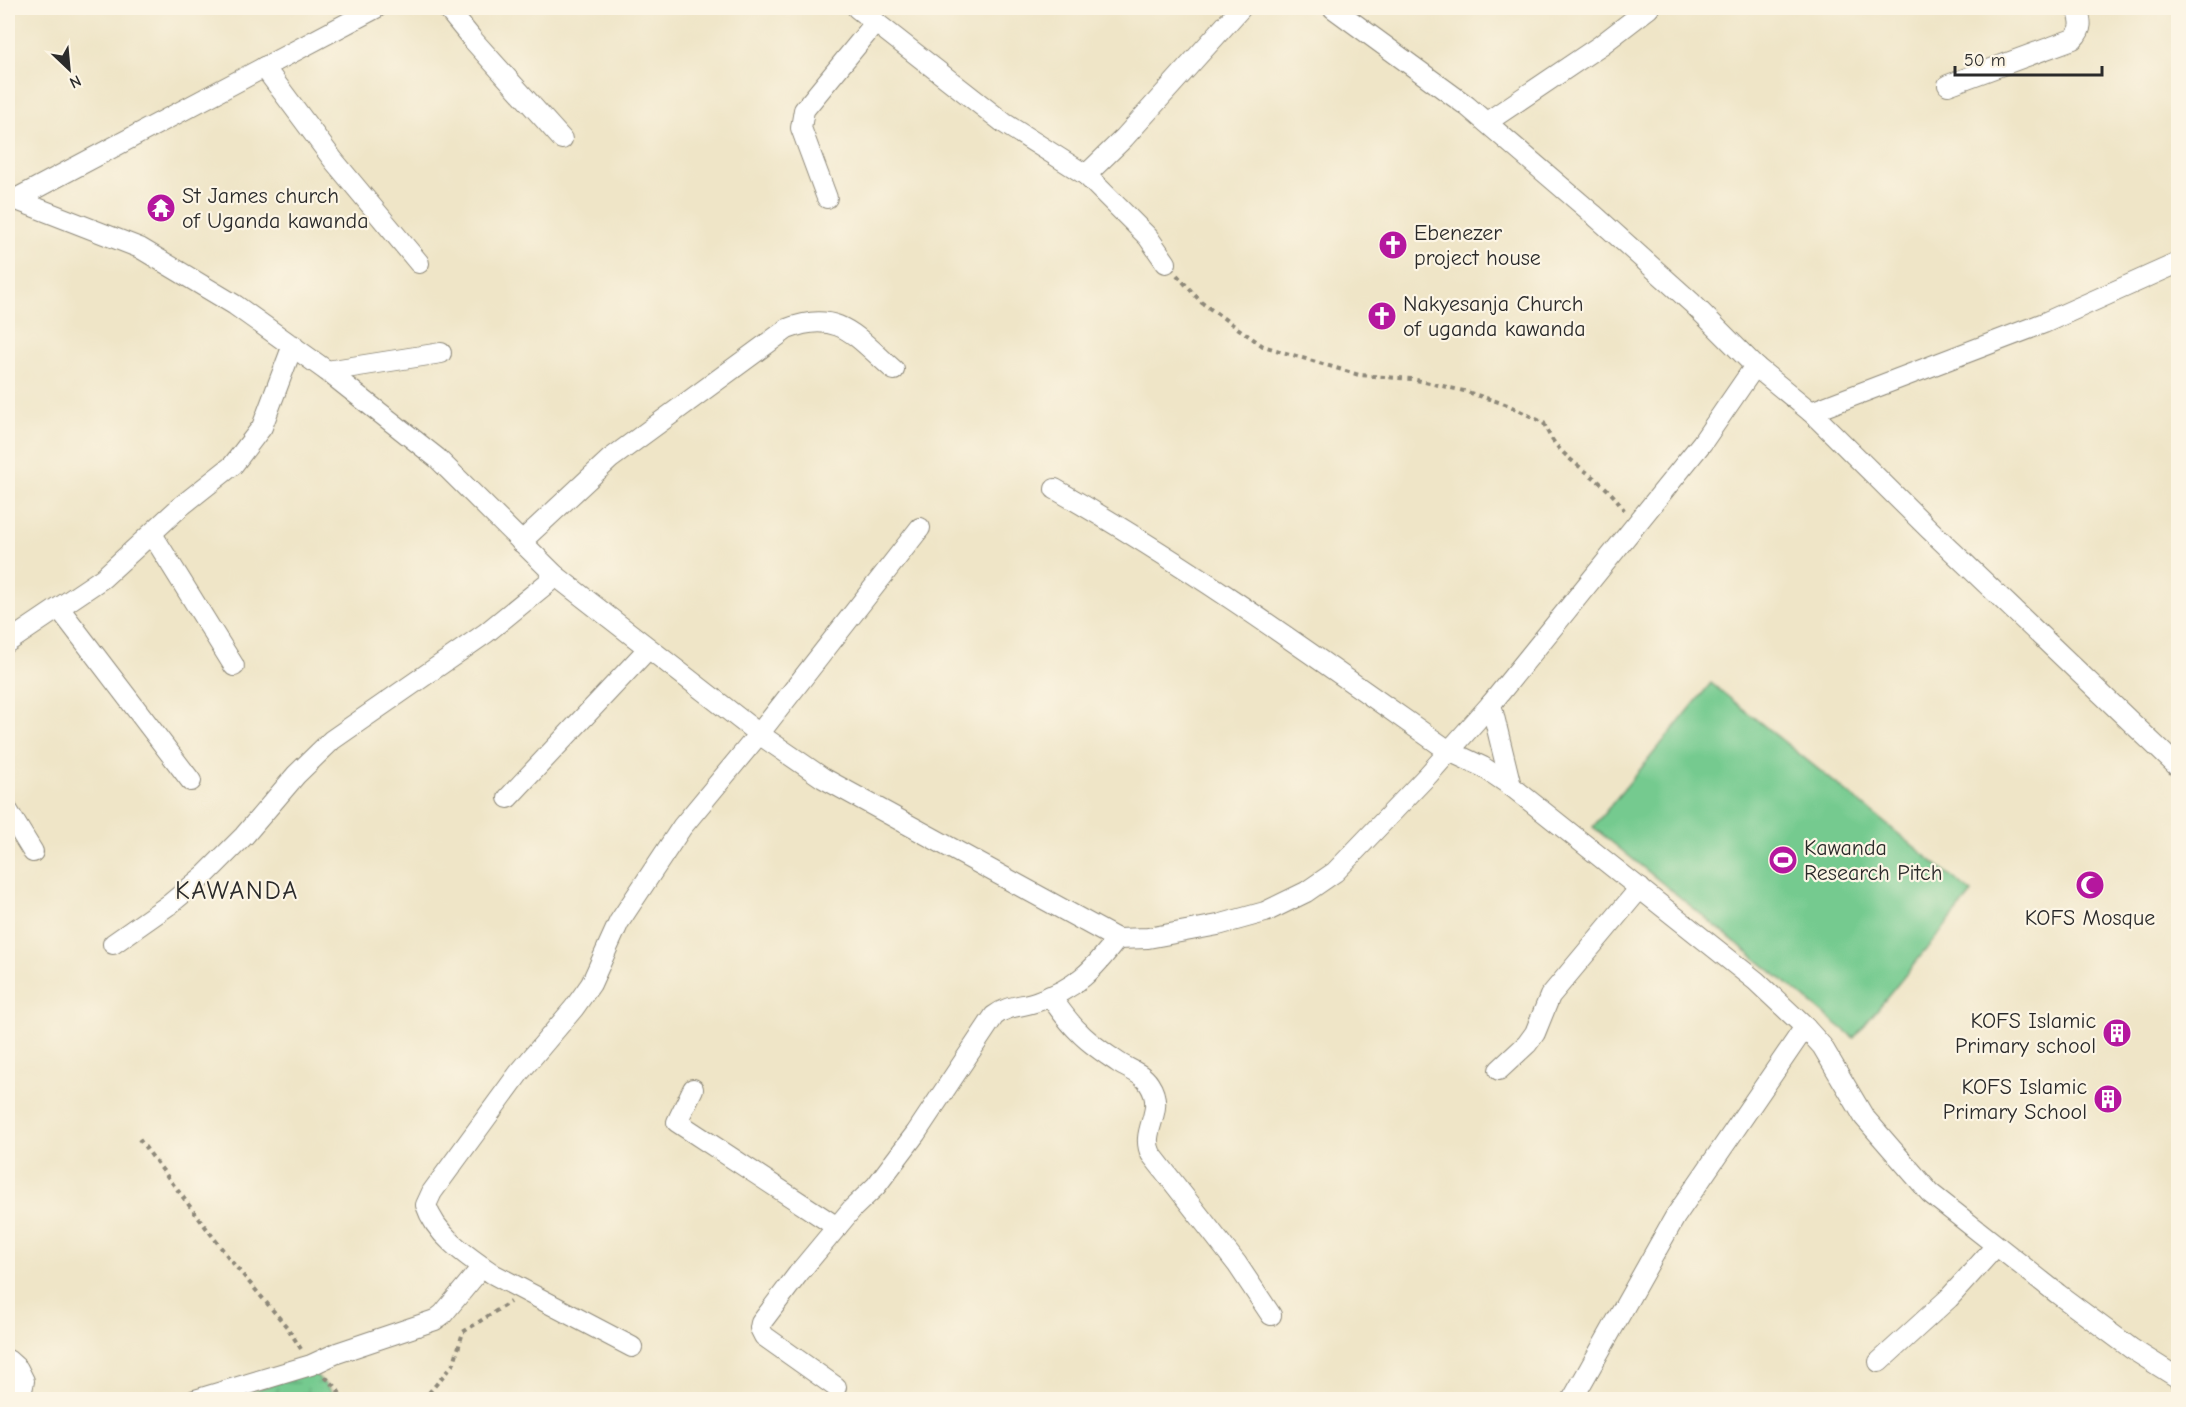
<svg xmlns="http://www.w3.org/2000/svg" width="2186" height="1407" font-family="'Comic Neue',sans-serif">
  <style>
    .wetland { fill: url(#wetland-marsh); stroke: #507a5d; stroke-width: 1.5 }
    .park { fill: #74ca8f; stroke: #507a5d; stroke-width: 1.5 }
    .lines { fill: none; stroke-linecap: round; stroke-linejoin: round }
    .minor-casing { stroke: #8d8879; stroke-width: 22 }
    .path { stroke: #8d8879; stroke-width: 4; stroke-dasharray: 4.5 4.5; stroke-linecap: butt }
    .minor { stroke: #fff; stroke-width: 20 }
    .labels { text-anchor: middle; stroke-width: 4.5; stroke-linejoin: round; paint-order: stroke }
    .poi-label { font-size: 22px; fill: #2b2b2b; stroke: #fcf5e5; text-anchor: start }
    .quarter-label { font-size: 26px; letter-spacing: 1.5px; fill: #2b2b2b; stroke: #fcf5e5 }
  </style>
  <defs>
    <pattern id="wetland-marsh" width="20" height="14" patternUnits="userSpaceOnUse" patternTransform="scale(1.5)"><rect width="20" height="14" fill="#74ca8f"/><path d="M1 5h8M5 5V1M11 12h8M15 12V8" fill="none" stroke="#5fa475"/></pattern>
  </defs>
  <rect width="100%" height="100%" fill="#fcf5e5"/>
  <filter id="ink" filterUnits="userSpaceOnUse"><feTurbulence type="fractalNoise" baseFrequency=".0167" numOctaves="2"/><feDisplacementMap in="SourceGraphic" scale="12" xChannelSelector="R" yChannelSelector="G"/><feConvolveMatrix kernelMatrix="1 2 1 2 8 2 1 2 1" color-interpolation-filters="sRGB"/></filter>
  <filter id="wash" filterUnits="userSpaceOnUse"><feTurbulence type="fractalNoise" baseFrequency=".008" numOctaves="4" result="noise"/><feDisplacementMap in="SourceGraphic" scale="24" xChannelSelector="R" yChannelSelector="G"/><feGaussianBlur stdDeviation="1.35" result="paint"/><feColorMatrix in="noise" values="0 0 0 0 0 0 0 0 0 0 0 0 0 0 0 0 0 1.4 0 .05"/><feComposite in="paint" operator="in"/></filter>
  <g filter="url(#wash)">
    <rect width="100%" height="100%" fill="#efe5c7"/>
    <polygon class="wetland" points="311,1370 339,1399 253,1399 251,1392"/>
    <polygon class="park" points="1711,683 1972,893 1854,1038 1593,827"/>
  </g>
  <g filter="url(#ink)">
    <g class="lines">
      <g class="minor-casing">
        <g id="minor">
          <polyline points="447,8 473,40 562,139"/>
          <polyline points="857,8 1004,123 1086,175 1124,138 1241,8"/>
          <polyline points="1333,8 1467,106 1593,214 1692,303 1755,366 1811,412 1930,530 2178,767"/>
          <polyline points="264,67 334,161 419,263"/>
          <path d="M1948,85l125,-46c11,-11 8,-18 4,-31"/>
          <polyline points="1487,122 1601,45 1649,8"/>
          <polyline points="1086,175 1148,237 1166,263"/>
          <polyline points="827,198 801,128 804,110 876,22"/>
          <polyline points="14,199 140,248 235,305 327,371 437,458 556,576 759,734 823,778 1117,939 1148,938 1218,925 1265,912 1306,892 1335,872 1428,775 1491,704 1702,443 1755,366"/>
          <polyline points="8,203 376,8"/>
          <polyline points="327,371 441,353"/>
          <polyline points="1811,412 2044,323 2178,263"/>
          <path d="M1055,489c137,78 265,171 394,262l34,16 28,19 245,195 49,46 17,19 42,71 66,76 128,101 74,55 46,29"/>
          <polyline points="152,534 234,666"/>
          <path d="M521,542l89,-83 177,-130c52,-21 70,9 107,41"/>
          <polyline points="59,608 191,781"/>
          <polyline points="8,642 103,578 180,507 233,465 262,427 293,345"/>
          <polyline points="1491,704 1511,786"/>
          <polyline points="508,798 648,649"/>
          <polyline points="8,811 33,852"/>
          <polyline points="113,944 170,904 205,875 244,836 296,775 332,740 486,633 556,576"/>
          <path d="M1050,996c9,12 18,26 29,36 11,12 27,22 40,31 11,7 23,10 30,21 18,27 -10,46 2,70l86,110 34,51"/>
          <polyline points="1499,1070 1527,1044 1535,1033 1550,996 1640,888"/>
          <polyline points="693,1089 677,1122 837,1227"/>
          <path d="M632,1347l-139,-73c-26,-18 -57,-38 -67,-69l6,-13 87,-119 55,-65 17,-24 28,-62 63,-95 77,-93 161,-206"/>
          <polyline points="8,1360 18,1369 24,1381 20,1400"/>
          <polyline points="1879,1362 1949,1298 1996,1246"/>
          <path d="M836,1387l-72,-51 -4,-8 1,-5 37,-49 54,-65 24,-23 40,-53 78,-117c14,-11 28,-9 44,-15 38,-12 56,-32 79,-62"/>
          <polyline points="195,1400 311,1365 337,1353 435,1320 443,1314 482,1267"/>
          <polyline points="1572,1400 1675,1217 1805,1027"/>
        </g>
      </g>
      <g class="path">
        <path d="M1177,275l25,28 61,43 96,29 53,4 52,12 44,14 36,18c14,41 56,48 80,87"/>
        <polyline points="139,1139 232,1262 287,1327 301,1349"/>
        <polyline points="325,1377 335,1386 344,1400"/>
        <polyline points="423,1400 454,1363 463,1332 510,1302"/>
      </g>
      <use href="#minor" class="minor"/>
    </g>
  </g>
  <defs>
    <g id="temple-disc" transform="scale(1.5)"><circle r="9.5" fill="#b5179e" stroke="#fcf5e5"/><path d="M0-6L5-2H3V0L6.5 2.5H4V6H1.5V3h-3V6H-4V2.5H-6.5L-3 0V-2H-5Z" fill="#fff"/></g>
    <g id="church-disc" transform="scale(1.5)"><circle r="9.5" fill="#b5179e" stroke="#fcf5e5"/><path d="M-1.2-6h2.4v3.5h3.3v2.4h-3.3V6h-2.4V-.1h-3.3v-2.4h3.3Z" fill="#fff"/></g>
    <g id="stadium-disc" transform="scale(1.5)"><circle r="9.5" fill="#b5179e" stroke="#fcf5e5"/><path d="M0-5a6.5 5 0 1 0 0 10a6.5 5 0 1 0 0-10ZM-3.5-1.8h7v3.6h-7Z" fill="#fff"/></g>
    <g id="mosque-disc" transform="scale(1.5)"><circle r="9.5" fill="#b5179e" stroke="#fcf5e5"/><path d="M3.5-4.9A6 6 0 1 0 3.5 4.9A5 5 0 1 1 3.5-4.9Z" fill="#fff"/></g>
    <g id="building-disc" transform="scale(1.5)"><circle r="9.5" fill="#b5179e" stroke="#fcf5e5"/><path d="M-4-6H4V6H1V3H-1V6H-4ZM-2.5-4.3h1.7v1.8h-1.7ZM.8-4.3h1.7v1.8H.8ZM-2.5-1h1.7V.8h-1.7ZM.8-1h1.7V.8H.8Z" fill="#fff"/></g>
  </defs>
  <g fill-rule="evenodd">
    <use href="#temple-disc" x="161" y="208"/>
    <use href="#church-disc" x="1393" y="245"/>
    <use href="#church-disc" x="1382" y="316"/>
    <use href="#stadium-disc" x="1783" y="860"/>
    <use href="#mosque-disc" x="2090" y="885"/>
    <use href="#building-disc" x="2117" y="1033"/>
    <use href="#building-disc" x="2108" y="1099"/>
  </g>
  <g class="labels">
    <g class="poi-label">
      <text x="182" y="203">St James church<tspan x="182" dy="25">of Uganda kawanda</tspan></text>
      <text x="1414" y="240">Ebenezer<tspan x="1414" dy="25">project house</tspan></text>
      <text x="1403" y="311">Nakyesanja Church<tspan x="1403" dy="25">of uganda kawanda</tspan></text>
      <text x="1804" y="855">Kawanda<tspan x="1804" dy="25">Research Pitch</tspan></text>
      <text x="2090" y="925" text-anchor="middle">KOFS Mosque</text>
      <text x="2096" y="1028" text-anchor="end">KOFS Islamic<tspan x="2096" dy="25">Primary school</tspan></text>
      <text x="2087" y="1094" text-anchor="end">KOFS Islamic<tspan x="2087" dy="25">Primary School</tspan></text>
    </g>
    <g class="quarter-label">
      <text x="237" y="899">KAWANDA</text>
    </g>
  </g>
  <rect width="2186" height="1407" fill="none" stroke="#fcf5e5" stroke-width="30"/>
  <g transform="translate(69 69) rotate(154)" stroke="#fcf5e5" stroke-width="4.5" paint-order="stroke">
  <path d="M0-4.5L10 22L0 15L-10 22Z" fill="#2b2b2b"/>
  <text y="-9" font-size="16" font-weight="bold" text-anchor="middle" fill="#2b2b2b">N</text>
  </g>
  <path d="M1955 66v9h147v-9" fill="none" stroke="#2b2b2b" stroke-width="3"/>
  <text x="1964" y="66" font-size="18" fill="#2b2b2b" stroke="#fcf5e5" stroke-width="4.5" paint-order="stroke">50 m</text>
</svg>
